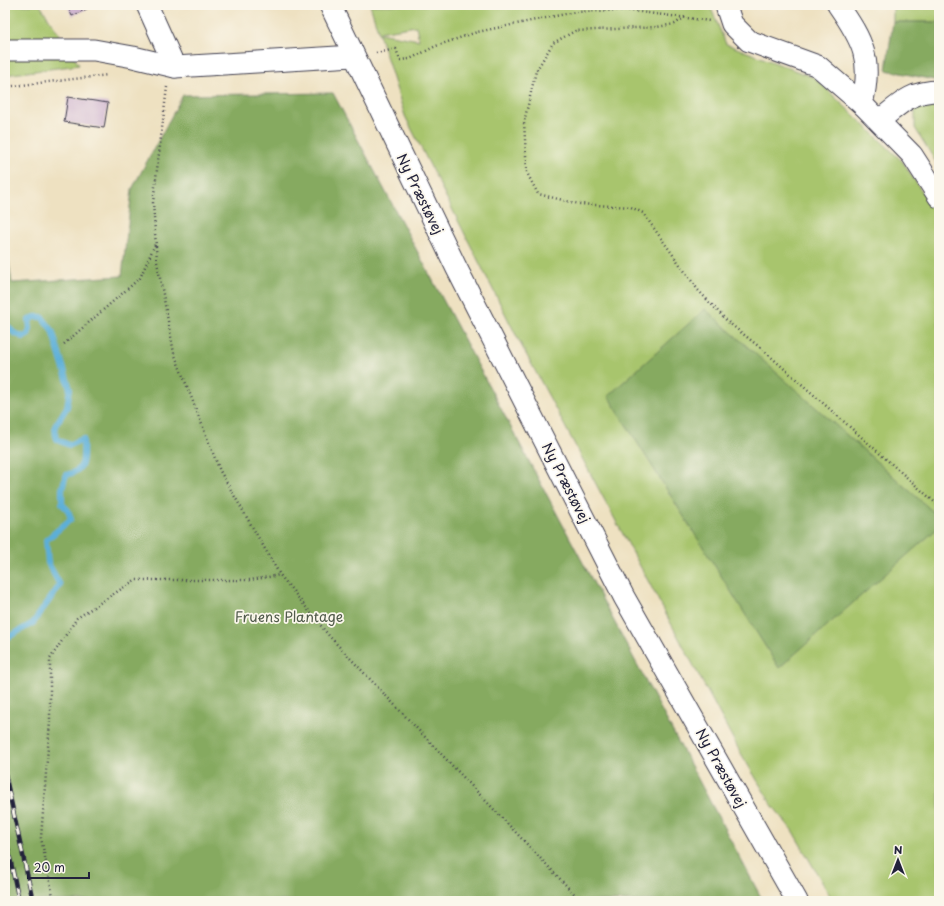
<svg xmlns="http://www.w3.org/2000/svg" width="944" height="906" font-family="'Playpen Sans',sans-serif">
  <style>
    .green { fill: #a8c56d; stroke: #657454; fill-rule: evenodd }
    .forest { fill: #86aa60; stroke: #54664e }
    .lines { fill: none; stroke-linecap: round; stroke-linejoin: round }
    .stream { stroke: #5cafd8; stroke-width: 6 }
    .building { fill: #c3a2c7 }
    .minor-casing { stroke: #413f4f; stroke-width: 23 }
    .path { stroke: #413f4f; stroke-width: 2.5; stroke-dasharray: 1 3; stroke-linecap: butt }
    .minor { stroke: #fff; stroke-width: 21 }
    .rail-casing { stroke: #22223b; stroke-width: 4.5 }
    .rail { stroke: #fbf7ec; stroke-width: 3; stroke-dasharray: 9; stroke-linecap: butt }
    .labels { text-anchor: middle; stroke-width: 3.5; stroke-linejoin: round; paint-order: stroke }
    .street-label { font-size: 14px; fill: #22223b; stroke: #fbf7ec }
    .park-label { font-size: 14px; fill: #515b4c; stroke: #fbf7ec }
  </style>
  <rect width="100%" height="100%" fill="#fbf7ec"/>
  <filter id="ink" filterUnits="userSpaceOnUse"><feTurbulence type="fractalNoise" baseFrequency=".025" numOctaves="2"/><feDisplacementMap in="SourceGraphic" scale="8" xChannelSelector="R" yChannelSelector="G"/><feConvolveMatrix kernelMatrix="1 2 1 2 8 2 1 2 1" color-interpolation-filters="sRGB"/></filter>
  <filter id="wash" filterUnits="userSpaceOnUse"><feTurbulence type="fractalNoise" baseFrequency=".012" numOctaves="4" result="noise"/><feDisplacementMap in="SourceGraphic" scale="16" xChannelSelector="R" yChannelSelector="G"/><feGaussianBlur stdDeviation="0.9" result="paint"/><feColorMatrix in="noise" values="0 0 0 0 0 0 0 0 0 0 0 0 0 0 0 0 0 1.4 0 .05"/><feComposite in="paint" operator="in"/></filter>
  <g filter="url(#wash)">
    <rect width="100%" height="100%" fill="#eee1c1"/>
    <g class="green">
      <polygon points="5,5 40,5 79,65 5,75"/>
      <path d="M370,5l340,1 16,38 89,34 88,84 36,56v683h-106l-41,-71 -20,-25 -33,-55 -221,-411 -113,-223zM416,26l3,14 -39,-7v-1z"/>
      <rect x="893" y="5" width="46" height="17"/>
      <polygon points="939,97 939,167 915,128 915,106"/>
    </g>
    <g class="forest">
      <polygon points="893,22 939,22 939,81 886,70"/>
      <polygon points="333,93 763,901 5,901 5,237 12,283 122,276 132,189 183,95"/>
      <polygon points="705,309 939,517 939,527 779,668 608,396"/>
    </g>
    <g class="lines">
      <g class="stream">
        <polyline points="5,270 6,273 5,286"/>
        <path d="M5,323l9,10 9,4 5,-2 2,-6 -1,-9 6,-3h7l10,13 18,59 -3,18 -12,19 1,13 13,6 14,-6c0,19 4,31 -17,36l-4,14v15l6,6 3,9 -25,21 2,23 12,22 -27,38 -28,16"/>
      </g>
    </g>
    <g id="blocks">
      <g class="building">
        <polygon points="67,5 95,5 72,16"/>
        <polygon points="68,97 108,103 104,128 64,122"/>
      </g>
    </g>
  </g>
  <g filter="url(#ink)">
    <use href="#blocks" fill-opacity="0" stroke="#413f4f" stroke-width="1"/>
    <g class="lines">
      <g class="minor-casing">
        <g id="minor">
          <polyline points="147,5 175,67"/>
          <polyline points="330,5 456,267 624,597 797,901"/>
          <path d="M838,5c25,36 35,55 24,99"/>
          <polyline points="727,9 732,24 749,41 818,66 862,104 912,155 939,197"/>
          <polyline points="5,50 94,50 133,57 175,67 353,56"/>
          <path d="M880,120c20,-16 31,-29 59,-29"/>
        </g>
      </g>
      <g class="path">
        <polyline points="685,17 675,24 657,27 575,31 553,43 536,71 524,122 527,173 538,194 579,204 631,207 643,213 698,290 728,322 762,349 939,506"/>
        <polyline points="376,53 396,49 400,60 410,59 436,46 477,32 575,12 625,10 710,21"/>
        <polyline points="5,87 108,75"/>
        <polyline points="167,87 153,203 157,262 174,353 220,471 280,575 330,637 581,901"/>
        <polyline points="64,344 140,278 156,242"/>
        <polyline points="54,901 41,838 50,721 50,659 77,618 135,580 250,580 280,575"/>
      </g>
      <use href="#minor" class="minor"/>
      <g class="rail-casing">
        <g id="rail">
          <polyline points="5,774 33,901"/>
          <polyline points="5,834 19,901"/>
        </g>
      </g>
      <use href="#rail" class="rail"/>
    </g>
  </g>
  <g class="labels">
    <g class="street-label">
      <text transform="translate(420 194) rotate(64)" y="5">Ny Præstøvej</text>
      <text transform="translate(566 483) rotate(63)" y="5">Ny Præstøvej</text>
      <text transform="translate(721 768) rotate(61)" y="5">Ny Præstøvej</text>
    </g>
    <g class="park-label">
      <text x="289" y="622">Fruens Plantage</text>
    </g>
  </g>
  <rect width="944" height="906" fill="none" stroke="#fbf7ec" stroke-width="20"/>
  <g transform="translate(898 860)" stroke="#fbf7ec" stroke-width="3" paint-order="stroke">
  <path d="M0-3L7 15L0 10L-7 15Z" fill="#22223b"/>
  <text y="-6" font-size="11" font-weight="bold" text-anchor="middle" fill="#22223b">N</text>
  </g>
  <path d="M28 872v6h61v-6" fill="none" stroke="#22223b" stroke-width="2"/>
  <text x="34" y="872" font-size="12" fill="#22223b" stroke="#fbf7ec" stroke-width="3" paint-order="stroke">20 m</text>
</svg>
